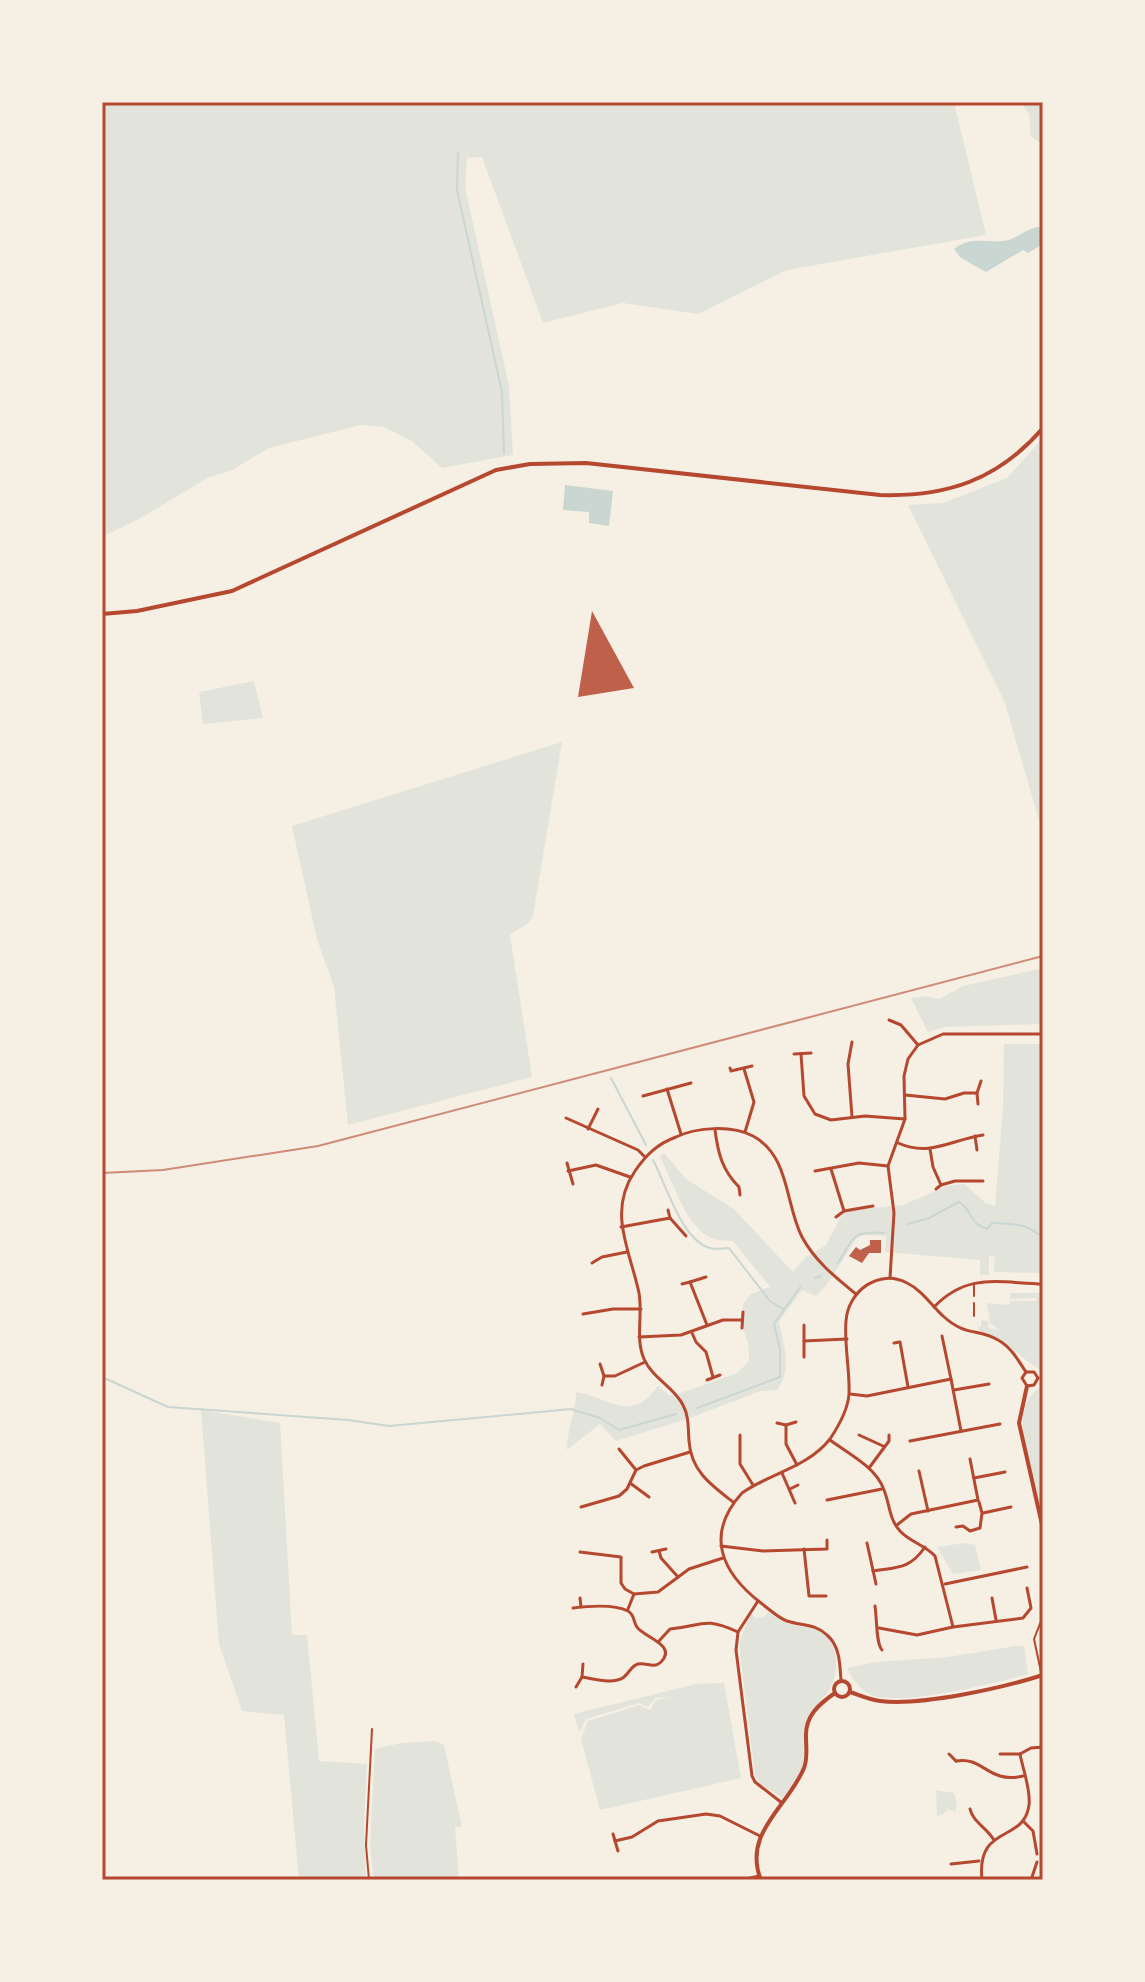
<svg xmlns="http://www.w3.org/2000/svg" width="1145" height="1982" font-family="'PT Sans Narrow',sans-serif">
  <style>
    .green { fill: #e2e4dc }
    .water { fill: #c9d6d2 }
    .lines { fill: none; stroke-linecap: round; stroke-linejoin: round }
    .stream { stroke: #c9d6d2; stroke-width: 2 }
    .building { fill: #bf614a }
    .path { stroke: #b5482f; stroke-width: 2 }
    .service { stroke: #b5482f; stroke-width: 2 }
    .minor { stroke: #b5482f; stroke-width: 3 }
    .tertiary { stroke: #b5482f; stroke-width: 4 }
    .rail { stroke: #cf8b77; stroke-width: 2 }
    .neatline { fill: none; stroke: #b5482f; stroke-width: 3 }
  </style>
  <rect width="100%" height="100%" fill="#f6efe4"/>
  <g class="green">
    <polygon points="102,102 954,102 986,235 787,270 698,314 623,303 543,323 482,157 467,158 465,187 509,386 513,455 442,468 412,441 383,427 361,425 269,448 232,470 207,478 141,518 102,537"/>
    <polygon points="1021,102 1043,102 1043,145 1031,136 1029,114"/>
    <polygon points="1043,438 1043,834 1005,703 908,505 943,503 1007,478"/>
    <polygon points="254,681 263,718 203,724 199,692"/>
    <polygon points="562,742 533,916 527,924 510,935 532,1077 348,1125 334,987 317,939 292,826"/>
    <polygon points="1043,968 1043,1024 945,1027 928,1032 911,998 926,996 939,999 963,986"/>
    <path d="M1004,1044h39v229l-49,-1 1,-15 -6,-1v19h-9v-15l-95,-8 1,-16 -23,-1 -6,3 -31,48 -10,10 -14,-6 -23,31c4,23 14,48 -2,69l-17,1 -70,27 -74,23 -16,-17 -33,26c0,-21 9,-39 9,-58 36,6 54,32 82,-6l11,9h6l62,-22 12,-12 -1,-19 -6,-14 1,-24 8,-10 19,-7 -37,-46c-6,-1 -14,0 -19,-2 -29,-10 -40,-58 -55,-83l5,-3 22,26 48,30 59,63 13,-15 20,-12 18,-34 59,-6 44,-19 17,-2 22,19 9,3 8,-98z"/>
    <path d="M1010,1293h33v78c-25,-13 -35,-33 -63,-39l-2,-5h3v-7l8,1 -1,7 11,2 -9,-7 -3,-20 22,2 1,-4h27l-1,-3 -26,1z"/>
    <path d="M1043,1385v134c-7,-29 -25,-80 -19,-109 3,-11 10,-19 19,-25z"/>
    <polygon points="201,1410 280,1423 292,1635 307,1635 319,1761 367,1764 364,1823 366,1880 299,1880 284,1715 242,1711 219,1644"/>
    <polygon points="964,1543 975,1545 981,1570 953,1574 937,1547"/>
    <path d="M768,1612c7,4 14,10 22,12 12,3 26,2 35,11 15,15 14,42 2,58 -6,9 -15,15 -18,25 -7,32 1,56 -27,80l-22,-15 -5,-8 -15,-122v-12l10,-27 6,4 9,-2z"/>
    <path d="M1016,1646h8l4,28c-32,9 -127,33 -156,21 -12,-5 -20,-16 -25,-27l29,-6 72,-5z"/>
    <polygon points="724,1683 741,1778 600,1810 581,1739 588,1721 639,1705 650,1710 656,1700 671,1697 655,1698 648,1707 639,1703 586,1719 579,1732 574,1714 696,1684"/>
    <polygon points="435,1741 444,1745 462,1827 455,1827 459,1880 374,1880 370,1846 375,1749 401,1743"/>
    <polygon points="936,1790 954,1793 957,1802 955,1812 948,1809 942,1815 937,1816"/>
  </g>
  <g class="water">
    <path d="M1039,227l4,2 -2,16 -13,8 -5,-3 -37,22 -25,-14 -7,-9c17,-13 32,-6 50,-8 12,-1 22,-13 35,-14z"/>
    <polygon points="565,485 613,491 609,526 589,523 589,512 563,510"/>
  </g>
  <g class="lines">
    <g class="stream">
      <polyline points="458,152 457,190 502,392 504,453"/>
      <polyline points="611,1078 646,1145"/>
      <path d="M653,1160c13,24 29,81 57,88 5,2 13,0 19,0l41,53 13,8"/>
      <path d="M908,1224l21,-6 30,-16c15,10 10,22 28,27l5,-6c17,1 33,0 46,11h5"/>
      <path d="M838,1263c16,-25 13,-33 46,-30"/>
      <polyline points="815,1278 821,1276"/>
      <polyline points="102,1377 168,1407 348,1420 389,1426 571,1409 600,1418 619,1430 676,1414"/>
      <polyline points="697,1408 780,1377 780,1349 774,1324 801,1286"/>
    </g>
  </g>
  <g class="building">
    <polygon points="592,611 634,688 578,697"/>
    <polygon points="870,1240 881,1240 881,1253 869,1253 862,1263 849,1256 856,1247 860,1250 870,1245"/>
  </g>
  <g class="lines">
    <g class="path">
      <polyline points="1041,1672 1034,1639 1043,1616"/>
      <polyline points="369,1880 366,1845 372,1729"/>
    </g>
    <g class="service">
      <polyline points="974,1296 974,1284"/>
      <polyline points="974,1303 974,1316"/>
    </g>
    <g class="minor">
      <polyline points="889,1020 901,1025 918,1045"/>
      <polyline points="852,1042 848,1064 852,1117"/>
      <polyline points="794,1054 811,1053"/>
      <polyline points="801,1054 804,1096 815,1114 831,1120 865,1116 905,1119"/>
      <polyline points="730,1068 731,1071 752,1066"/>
      <polyline points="744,1069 754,1102 745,1132"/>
      <polyline points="667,1089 681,1134"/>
      <polyline points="905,1095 945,1099 964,1093 977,1093"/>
      <polyline points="643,1096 691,1083"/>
      <polyline points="978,1104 977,1093 981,1081"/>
      <polyline points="566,1118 638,1150 644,1156"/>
      <polyline points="588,1129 598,1109"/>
      <path d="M715,1130c3,23 7,40 24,57l1,8"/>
      <polyline points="975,1136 977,1150"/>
      <path d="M898,1143c32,14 53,-3 85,-8"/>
      <polyline points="930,1149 933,1167 941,1185 936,1189"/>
      <polyline points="567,1163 573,1184"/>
      <polyline points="831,1169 844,1211"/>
      <polyline points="568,1171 596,1165 630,1177"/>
      <polyline points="815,1171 859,1163 888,1166"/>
      <polyline points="941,1185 955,1181 983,1181"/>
      <polyline points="668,1210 670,1218"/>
      <polyline points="836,1217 844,1211 873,1206"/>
      <polyline points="621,1227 670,1218 686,1236"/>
      <polyline points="592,1263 602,1257 627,1252"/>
      <polyline points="706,1277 690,1282 707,1325"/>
      <polyline points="890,1278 894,1213 888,1166 905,1119 904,1076 908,1059 918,1045 943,1034 1043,1034"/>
      <polyline points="682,1284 690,1282"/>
      <path d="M934,1307c34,-35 65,-24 109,-23"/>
      <polyline points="583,1314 613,1309 641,1309"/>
      <polyline points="804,1325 804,1357"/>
      <polyline points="742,1328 743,1312"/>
      <polyline points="692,1333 696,1342 706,1352 713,1377"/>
      <polyline points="942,1336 951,1379"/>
      <polyline points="639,1337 681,1335 723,1320 742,1320"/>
      <polyline points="804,1341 847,1339"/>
      <polyline points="894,1343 900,1342 908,1387"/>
      <polyline points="600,1364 604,1376"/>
      <polyline points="1026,1372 1022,1378 1027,1386 1034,1385 1038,1378"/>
      <polyline points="1026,1372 1034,1372 1038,1378"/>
      <polyline points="707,1380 720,1375"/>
      <polyline points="602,1385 604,1376 615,1376 645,1362"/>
      <polyline points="954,1390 989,1384"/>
      <polyline points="850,1394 867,1396 951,1379 961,1431"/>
      <polyline points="777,1423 786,1425 796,1422"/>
      <polyline points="786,1425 786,1444 797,1465"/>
      <polyline points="740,1435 740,1464 753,1485"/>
      <polyline points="859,1435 883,1446"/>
      <path d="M830,1440c19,14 46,27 54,50 6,15 5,29 16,41 10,11 25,14 35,25l18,71"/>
      <polyline points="910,1441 1000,1424"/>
      <polyline points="619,1449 636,1470"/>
      <polyline points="869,1468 889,1441 889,1435"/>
      <polyline points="919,1471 928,1511"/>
      <polyline points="782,1473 795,1503"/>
      <polyline points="974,1478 1005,1472"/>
      <polyline points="630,1483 649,1497"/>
      <polyline points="790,1489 798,1485"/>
      <polyline points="827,1500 882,1489"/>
      <path d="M733,1502c-22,-17 -42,-31 -44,-61 -1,-13 0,-25 -6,-36 -9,-18 -30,-26 -39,-46 -9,-21 -1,-44 -5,-66 -9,-43 -32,-81 -4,-122 11,-16 22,-27 41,-34 21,-10 56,-12 77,-1 37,20 32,68 49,101 13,24 33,40 54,57"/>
      <polyline points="581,1507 619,1496 627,1489 636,1470 644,1466 690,1452"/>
      <polyline points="983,1513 1011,1507"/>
      <polyline points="897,1525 911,1514 978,1500 970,1459"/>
      <polyline points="956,1527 963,1526 970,1531 980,1528 982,1513 979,1502"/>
      <polyline points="867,1543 876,1584"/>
      <polyline points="721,1546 763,1551 827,1549 827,1540"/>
      <polyline points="804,1549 809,1596 826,1596"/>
      <polyline points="659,1551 661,1558 678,1577"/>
      <polyline points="580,1552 621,1557 621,1583 625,1589 634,1594 658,1592 689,1569 723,1558"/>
      <polyline points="652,1552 666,1549"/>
      <path d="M873,1571c25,-4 37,-2 52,-24"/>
      <polyline points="945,1584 1027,1567"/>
      <polyline points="580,1598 581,1607"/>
      <polyline points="992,1598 996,1620"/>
      <polyline points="758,1601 738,1632 736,1650 752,1776 755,1782 782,1803"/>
      <path d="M875,1606c2,13 1,38 7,44"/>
      <path d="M573,1608c16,-2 41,-4 55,3 7,4 5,11 9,16 6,10 41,18 24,35 -7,7 -15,0 -23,2 -7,2 -8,8 -14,13 -11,8 -29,2 -42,0"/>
      <polyline points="628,1609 634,1594"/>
      <polyline points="879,1628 917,1635 953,1627 1023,1618 1031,1608 1027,1588"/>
      <path d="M659,1641l11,-12c34,-3 32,-13 68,3"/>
      <path d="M841,1681c-1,-16 -1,-35 -14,-46 -13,-12 -25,-9 -40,-14 -9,-3 -18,-12 -26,-18 -39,-30 -57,-68 -19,-110 28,-20 65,-25 88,-54 8,-12 18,-30 19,-45 1,-24 -5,-49 -3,-73 2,-30 33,-53 61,-38 15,7 25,23 36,33 23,21 34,12 55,24 13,7 20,20 28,32"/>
      <polyline points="576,1687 582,1677 583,1664"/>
      <polyline points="949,1754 956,1761"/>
      <polyline points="1000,1754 1020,1754 1031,1748 1043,1747"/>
      <path d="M956,1761c28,-5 31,23 67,15"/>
      <path d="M970,1809c3,13 17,19 24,31"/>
      <polyline points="1024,1822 1033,1831 1037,1854"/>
      <polyline points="613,1834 618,1851"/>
      <polyline points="615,1841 632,1837 658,1821 706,1814 720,1816 760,1836"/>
      <polyline points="951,1864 979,1861"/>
      <polyline points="742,1880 759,1876"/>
      <path d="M982,1880c-6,-57 42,-36 47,-75 2,-15 -6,-35 -9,-51"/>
      <polyline points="1031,1880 1037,1862"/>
    </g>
    <g class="tertiary">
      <path d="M102,614l35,-3 95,-20 264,-121 34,-6 56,-1 294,32c67,2 118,-15 163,-67"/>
      <polyline points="1027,1386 1019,1423 1043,1529"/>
      <circle cx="842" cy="1689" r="8"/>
      <path d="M850,1692c9,3 20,8 30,9 42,5 122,-13 163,-26"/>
      <path d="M761,1880c-19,-47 27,-73 43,-112 4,-10 2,-20 2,-31 -1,-21 13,-33 29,-44"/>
    </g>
    <polyline class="rail" points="102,1173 163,1170 318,1146 1043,956"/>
  </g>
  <rect width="1145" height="1982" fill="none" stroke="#f6efe4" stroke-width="208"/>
  <rect x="104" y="104" width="937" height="1774" class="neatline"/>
</svg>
